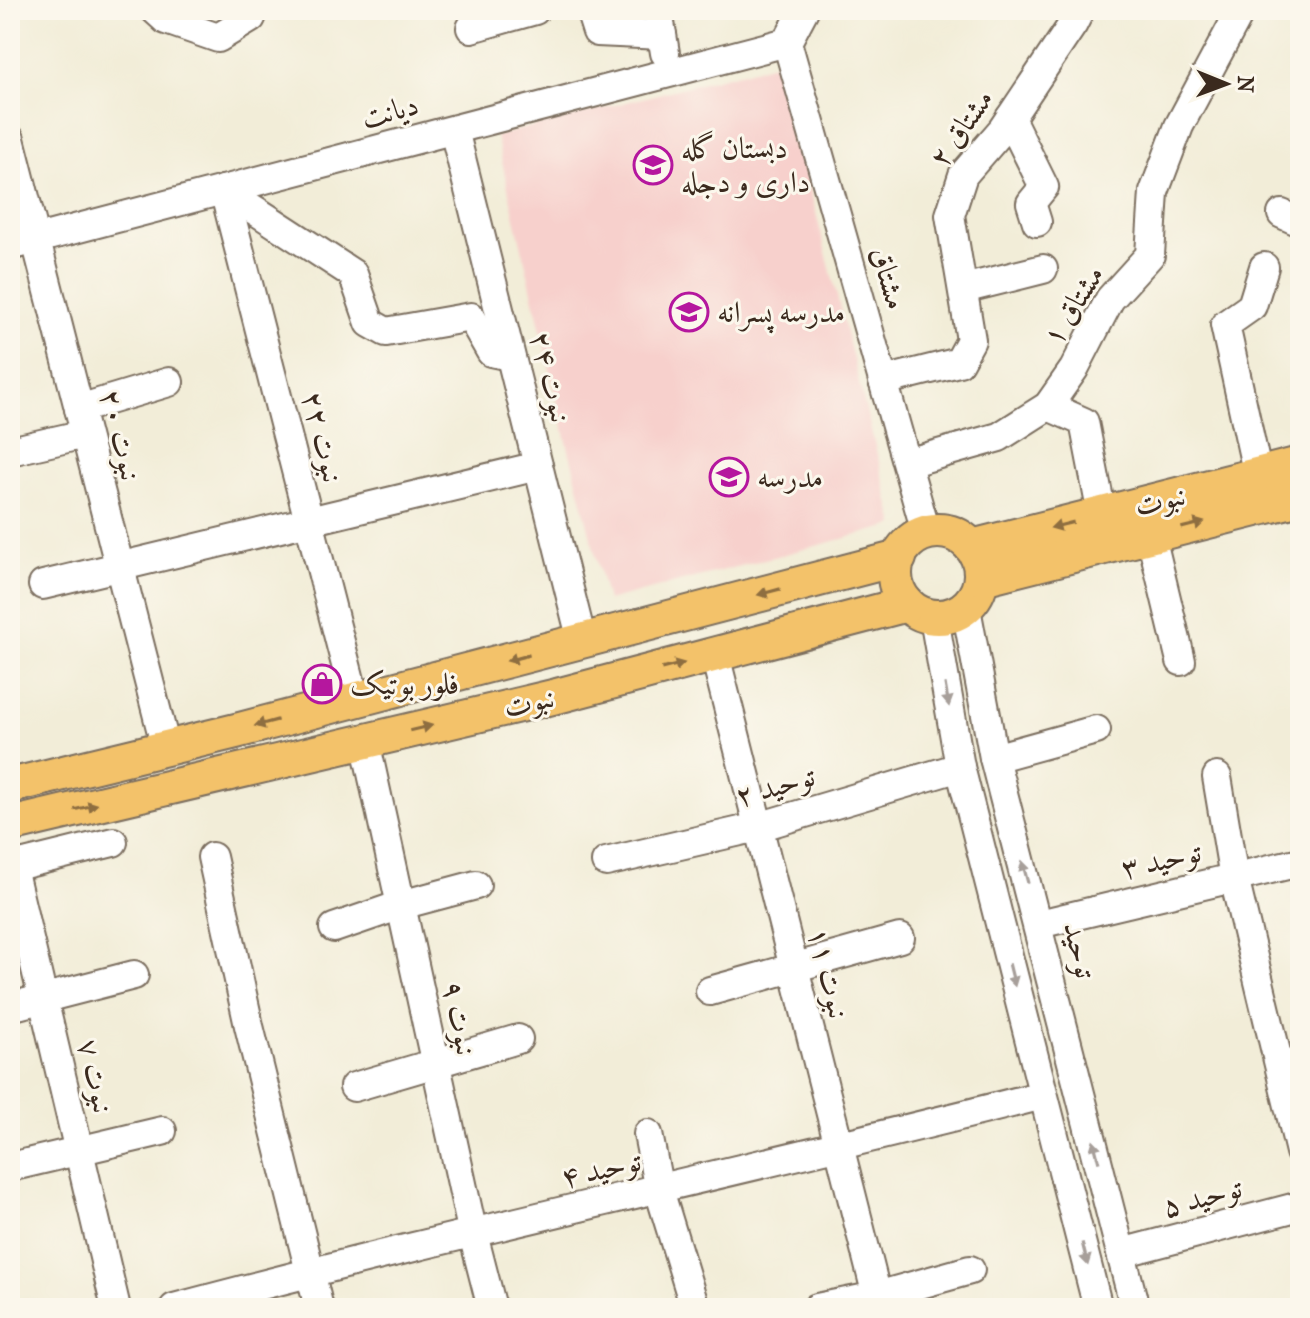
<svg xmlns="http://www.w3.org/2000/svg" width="1310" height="1318" font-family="'IM FELL French Canon',Amiri,serif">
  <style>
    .built { fill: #f7d0cc }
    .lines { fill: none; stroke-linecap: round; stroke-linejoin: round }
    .minor-casing { stroke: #7b6e5f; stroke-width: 32 }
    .major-casing { stroke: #7b6e5f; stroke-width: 38 }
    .minor { stroke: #fff; stroke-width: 28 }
    .major { stroke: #f3c26a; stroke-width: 34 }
    .oneway { fill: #8e6e40 }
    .oneway2 { fill: #a79f9a }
    .labels { text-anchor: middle; stroke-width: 6; stroke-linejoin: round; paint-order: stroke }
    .street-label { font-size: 30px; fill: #3b2a1e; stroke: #fbf7ec }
    .poi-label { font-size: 30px; fill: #3b2a1e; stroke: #fbf7ec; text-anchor: start }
  </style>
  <rect width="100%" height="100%" fill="#fbf7ec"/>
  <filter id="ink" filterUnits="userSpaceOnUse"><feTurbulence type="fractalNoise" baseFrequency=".0125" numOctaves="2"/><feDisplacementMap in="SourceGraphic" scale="16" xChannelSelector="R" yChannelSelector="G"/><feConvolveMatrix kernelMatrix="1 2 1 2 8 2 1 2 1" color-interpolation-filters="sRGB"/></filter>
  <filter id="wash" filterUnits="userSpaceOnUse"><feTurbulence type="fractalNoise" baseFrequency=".006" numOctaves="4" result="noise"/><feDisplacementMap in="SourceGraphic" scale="32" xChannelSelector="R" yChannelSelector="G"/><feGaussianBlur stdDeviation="1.8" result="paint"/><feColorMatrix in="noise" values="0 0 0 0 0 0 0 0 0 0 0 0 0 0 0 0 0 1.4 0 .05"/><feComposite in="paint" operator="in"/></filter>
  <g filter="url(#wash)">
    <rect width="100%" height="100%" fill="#f2edd8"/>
    <polygon class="built" points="778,63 895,525 607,601 564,430 496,136"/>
  </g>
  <g filter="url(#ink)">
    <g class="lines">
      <g class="minor-casing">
        <g id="minor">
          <polyline points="155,10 166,20 218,38 251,18 254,10"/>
          <polyline points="590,10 597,32 662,35"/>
          <polyline points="658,10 665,53"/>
          <polyline points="471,28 535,10"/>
          <polyline points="787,42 926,532"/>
          <polyline points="787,42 804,10"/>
          <polyline points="1010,118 1044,187 1031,203 1037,222"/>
          <polyline points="454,130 582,641"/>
          <polyline points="10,139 166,748"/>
          <polyline points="224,190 355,700"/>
          <polyline points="224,190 353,274 370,323 386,332 471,317 491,352 510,356"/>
          <polyline points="1282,214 1300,222"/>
          <polyline points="10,246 787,42"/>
          <polyline points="963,289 1043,269"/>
          <polyline points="883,381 959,362 971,340 950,215 963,175 1002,130 1073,24 1080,10"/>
          <polyline points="1048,406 1084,422 1102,515"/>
          <polyline points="79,409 169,382"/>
          <polyline points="10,451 85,434"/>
          <polyline points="907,463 999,437 1048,406 1074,369 1110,299 1150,255 1154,192 1179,126 1241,10"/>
          <polyline points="1258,476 1225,325 1252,306 1264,267"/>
          <polyline points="1151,536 1181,661"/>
          <polyline points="43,585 538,466"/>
          <polyline points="966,608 994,758 1135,1308"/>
          <polyline points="934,618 960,767 1098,1308"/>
          <polyline points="715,655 880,1308"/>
          <polyline points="365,741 473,1234 492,1308"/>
          <polyline points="994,758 1096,730"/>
          <polyline points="1217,777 1234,878 1300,1152"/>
          <polyline points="212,857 249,1026 319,1308"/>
          <polyline points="10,859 116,1308"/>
          <polyline points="606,862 758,827 960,767"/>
          <polyline points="12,867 113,842"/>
          <polyline points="1039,924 1300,862"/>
          <polyline points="334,928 401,905 476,885"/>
          <polyline points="710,991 900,938"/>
          <polyline points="10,1007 134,975"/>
          <polyline points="354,1087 518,1039"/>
          <polyline points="648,1134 659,1190 695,1308"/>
          <polyline points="10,1167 162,1131"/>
          <polyline points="1121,1253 1300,1206"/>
          <path d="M174,1308c288,-77 580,-139 869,-213"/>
          <polyline points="817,1308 877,1296 970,1270"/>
        </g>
      </g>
      <g class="major-casing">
        <g id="major">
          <circle cx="938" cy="574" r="43"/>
          <polyline points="972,547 1300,464"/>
          <polyline points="982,578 1300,498"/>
          <polyline points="10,786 236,731 899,558"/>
          <polyline points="10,825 557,696 907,604"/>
        </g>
      </g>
      <use href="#minor" class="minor"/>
      <use href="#major" class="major"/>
    </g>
    <defs><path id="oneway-solid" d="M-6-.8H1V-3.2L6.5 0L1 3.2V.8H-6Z" transform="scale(2)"/></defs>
    <g class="oneway">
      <use href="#oneway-solid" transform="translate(1062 525) rotate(166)"/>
      <use href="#oneway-solid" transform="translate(1193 525) rotate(-14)"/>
      <use href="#oneway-solid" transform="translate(769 592) rotate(165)"/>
      <use href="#oneway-solid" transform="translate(518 658) rotate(165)"/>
      <use href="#oneway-solid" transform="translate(673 666) rotate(-14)"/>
      <use href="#oneway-solid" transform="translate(266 723) rotate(165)"/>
      <use href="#oneway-solid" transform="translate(421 728) rotate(-13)"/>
      <use href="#oneway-solid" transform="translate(86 807) rotate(-13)"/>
    </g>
    <g class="oneway2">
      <use href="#oneway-solid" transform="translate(947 695) rotate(80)"/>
      <use href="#oneway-solid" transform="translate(1025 872) rotate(-105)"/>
      <use href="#oneway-solid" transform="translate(1012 975) rotate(76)"/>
      <use href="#oneway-solid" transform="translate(1096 1151) rotate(-104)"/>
      <use href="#oneway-solid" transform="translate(1085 1254) rotate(76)"/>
    </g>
  </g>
  <defs>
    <g id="school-ring" transform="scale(2)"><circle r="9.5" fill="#fbf7ec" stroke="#b5179e" stroke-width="1.5"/><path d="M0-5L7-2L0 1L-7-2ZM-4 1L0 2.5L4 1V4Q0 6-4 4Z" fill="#b5179e"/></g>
    <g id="shop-ring" transform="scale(2)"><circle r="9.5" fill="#fbf7ec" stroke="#b5179e" stroke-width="1.5"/><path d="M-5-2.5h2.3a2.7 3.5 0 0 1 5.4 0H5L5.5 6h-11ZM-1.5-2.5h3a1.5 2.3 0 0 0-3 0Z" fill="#b5179e"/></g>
  </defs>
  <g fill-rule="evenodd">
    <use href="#school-ring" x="653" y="165"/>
    <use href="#school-ring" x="689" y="312"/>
    <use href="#school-ring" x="729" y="477"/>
    <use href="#shop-ring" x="322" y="684"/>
  </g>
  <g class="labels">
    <g class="street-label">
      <text transform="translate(390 111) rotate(-15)" y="10">دیانت</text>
      <text transform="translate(961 128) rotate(-55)" y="10">مشتاق ۲</text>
      <text transform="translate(889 278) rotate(74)" y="10">مشتاق</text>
      <text transform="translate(1073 305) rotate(-58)" y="10">مشتاق ۱</text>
      <text transform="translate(551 377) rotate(76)" y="10">نبوت ۲۴</text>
      <text transform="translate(121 435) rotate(76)" y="10">نبوت ۲۰</text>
      <text transform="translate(323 437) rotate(76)" y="10">نبوت ۲۲</text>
      <text transform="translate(1160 500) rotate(-14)" y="10">نبوت</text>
      <text transform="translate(529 702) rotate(-13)" y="10">نبوت</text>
      <text transform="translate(775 786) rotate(-16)" y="10">توحید ۲</text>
      <text transform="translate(1161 860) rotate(-13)" y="10">توحید ۳</text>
      <text transform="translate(1080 950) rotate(76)" y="10">توحید</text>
      <text transform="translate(829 973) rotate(76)" y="10">نبوت ۱۱</text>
      <text transform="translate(460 1018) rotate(78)" y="10">نبوت ۹</text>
      <text transform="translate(96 1076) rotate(77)" y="10">نبوت ۷</text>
      <text transform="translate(601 1169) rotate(-13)" y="10">توحید ۴</text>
      <text transform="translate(1202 1197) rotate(-15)" y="10">توحید ۵</text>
    </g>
    <g class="poi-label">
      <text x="681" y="158">دبستان گله<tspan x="681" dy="34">داری و دجله</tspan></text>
      <text x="717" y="322">مدرسه پسرانه</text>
      <text x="757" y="487">مدرسه</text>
      <text x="350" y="694">فلور بوتیک</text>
    </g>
  </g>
  <rect width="1310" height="1318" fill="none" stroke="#fbf7ec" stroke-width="40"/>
  <g transform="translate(1226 84) rotate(91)" stroke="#fbf7ec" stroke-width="6" paint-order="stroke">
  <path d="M0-6L14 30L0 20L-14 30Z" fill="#3b2a1e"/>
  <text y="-12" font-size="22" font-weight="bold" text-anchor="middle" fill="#3b2a1e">N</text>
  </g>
</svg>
